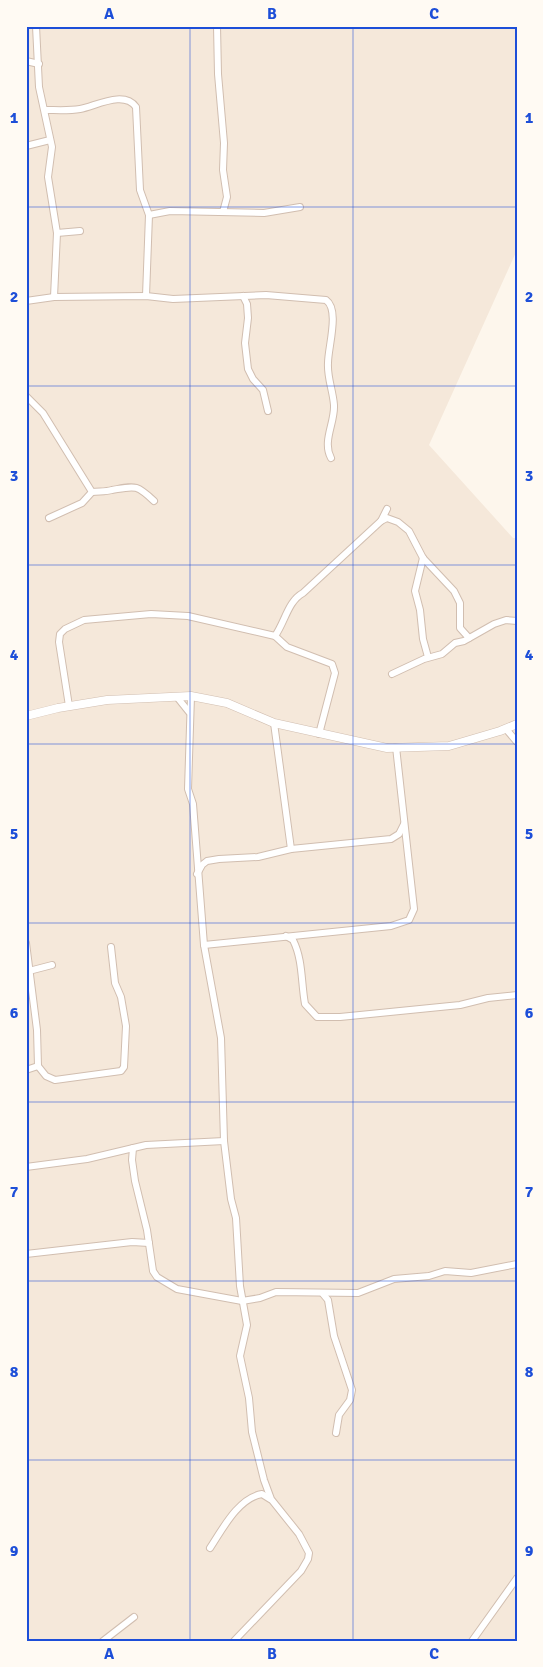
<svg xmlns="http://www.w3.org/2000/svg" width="543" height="1667" font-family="Signika,sans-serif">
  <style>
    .residential { fill: #f5e8da }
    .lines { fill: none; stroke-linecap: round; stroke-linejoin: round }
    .minor-casing { stroke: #d1beb0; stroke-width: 8 }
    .tertiary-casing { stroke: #d1beb0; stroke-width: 9 }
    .minor { stroke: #fff; stroke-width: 6 }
    .tertiary { stroke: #fff; stroke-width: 8 }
    .grid { fill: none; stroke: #1d4ed8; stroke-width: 1; stroke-opacity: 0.55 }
    .neatline { fill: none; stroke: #1d4ed8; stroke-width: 2 }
    .grid-label { font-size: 16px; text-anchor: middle; font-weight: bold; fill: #1d4ed8 }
  </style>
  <rect width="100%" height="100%" fill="#fdf6ec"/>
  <polygon class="residential" points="26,26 517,26 517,250 429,445 513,538 517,538 517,1641 26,1641"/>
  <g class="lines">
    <g class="minor-casing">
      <g id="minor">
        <polyline points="36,26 39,87 52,147 48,177 57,233 54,297"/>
        <polyline points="217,26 218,74 224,143 223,170 227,197 223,212"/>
        <polyline points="26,61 39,64"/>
        <path d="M45,110c11,0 24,1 35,-1 16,-3 44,-19 56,-2l4,83 9,25 -3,81"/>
        <polyline points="26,146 50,140"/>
        <polyline points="149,215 170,211 264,213 300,207"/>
        <polyline points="57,233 80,231"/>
        <polyline points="243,296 247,304 248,318 245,343 248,369 253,379 263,390 268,411"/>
        <path d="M26,301l28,-4 92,-1 27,3 93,-4 60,5c14,10 2,47 2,63 -1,14 5,28 6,42 1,18 -12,36 -3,53"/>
        <polyline points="26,396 43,413 92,492"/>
        <path d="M49,518l33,-15 10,-11c7,-1 13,0 20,-2 23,-4 24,-6 42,11"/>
        <polyline points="381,521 387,509"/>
        <polyline points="423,558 415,591 420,610 423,639 428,657"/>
        <path d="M275,636c10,-14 13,-35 28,-43l78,-72 6,-3 11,4 11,9 14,27 31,33 6,12v25l9,10"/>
        <polyline points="392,674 424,659 442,654 455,643 464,641 494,624 506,620 517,621"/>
        <polyline points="191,696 188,789 193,804 204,945 221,1038 224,1141 231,1199 236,1218 240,1286 247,1325 240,1356 249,1398 252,1432 264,1480 271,1499 299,1534 309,1553 308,1559 301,1571 234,1641"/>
        <polyline points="177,697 189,712"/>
        <polyline points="69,706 59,642 60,634 65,629 84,620 151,614 188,616 275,636 287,647 332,664 335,673 319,734"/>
        <polyline points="274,723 291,849"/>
        <polyline points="506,729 517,742"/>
        <polyline points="197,874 202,865 207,861 219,859 258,857 291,849 391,839 399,834 404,824"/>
        <path d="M286,936l7,4c10,20 8,42 12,64l12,13h23l120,-12 28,-7 29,-3"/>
        <polyline points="26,943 37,1030 38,1066 46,1076 55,1080 121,1071 124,1067 126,1026 121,997 115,983 111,947"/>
        <polyline points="204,945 391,926 409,920 414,909 396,747"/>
        <polyline points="29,971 52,965"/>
        <polyline points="26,1070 38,1066"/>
        <polyline points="133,1148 132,1160 135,1181 147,1230 153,1271 157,1277 177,1289 242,1301 260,1298 276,1292 358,1293 394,1279 429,1276 445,1271 471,1273 517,1264"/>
        <polyline points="26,1167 87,1159 146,1145 224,1141"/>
        <polyline points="26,1254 132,1242 149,1243"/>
        <polyline points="323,1294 328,1300 334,1336 352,1390 350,1400 339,1415 336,1433"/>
        <path d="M210,1548c12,-18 28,-50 52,-54l8,5"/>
        <polyline points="103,1641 134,1617"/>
        <polyline points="472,1641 517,1578"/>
      </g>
    </g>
    <g class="tertiary-casing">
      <polyline id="tertiary" points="26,716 58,708 107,700 191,696 227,703 274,723 387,748 449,746 500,731 517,724"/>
    </g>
    <use href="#minor" class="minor"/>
    <use href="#tertiary" class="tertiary"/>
  </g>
  <path class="grid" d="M190,26v1615M353,26v1615M26,207h491M26,386h491M26,565h491M26,744h491M26,923h491M26,1102h491M26,1281h491M26,1460h491"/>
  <rect width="543" height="1667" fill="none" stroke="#fffaf3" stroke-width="55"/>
  <rect x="28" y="28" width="488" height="1612" class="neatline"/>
  <g class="grid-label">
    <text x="109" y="19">A</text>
    <text x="272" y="19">B</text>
    <text x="434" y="19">C</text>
    <text x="14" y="123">1</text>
    <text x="529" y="123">1</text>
    <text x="14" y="302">2</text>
    <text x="529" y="302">2</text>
    <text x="14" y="481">3</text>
    <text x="529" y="481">3</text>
    <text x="14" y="660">4</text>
    <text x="529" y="660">4</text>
    <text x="14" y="839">5</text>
    <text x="529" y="839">5</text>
    <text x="14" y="1018">6</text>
    <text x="529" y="1018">6</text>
    <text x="14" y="1197">7</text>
    <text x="529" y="1197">7</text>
    <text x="14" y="1377">8</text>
    <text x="529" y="1377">8</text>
    <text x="14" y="1556">9</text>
    <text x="529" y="1556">9</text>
    <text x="109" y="1659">A</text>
    <text x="272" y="1659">B</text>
    <text x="434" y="1659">C</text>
  </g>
</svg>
